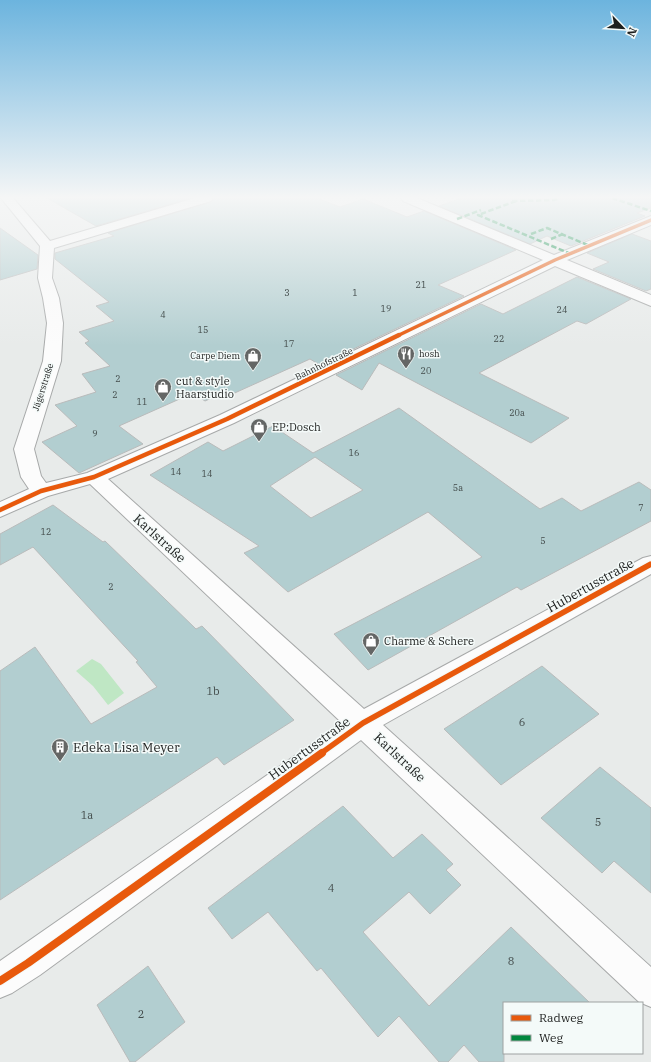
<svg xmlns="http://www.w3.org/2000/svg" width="651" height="1062" font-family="'IBM Plex Serif',serif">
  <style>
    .green { fill: #bfe7c4 }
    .building { fill: #b2ced0; stroke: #b9bbbb; fill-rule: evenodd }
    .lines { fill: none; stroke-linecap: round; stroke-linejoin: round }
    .street-casing { stroke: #a7a9a9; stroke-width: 2 }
    .street { fill: #fcfcfc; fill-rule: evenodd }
    .quiet { stroke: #00873e; stroke-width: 2.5; stroke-dasharray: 5.5 2.5; stroke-linecap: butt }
    .cycleway-far3-casing { stroke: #f4faf9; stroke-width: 5 }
    .cycleway-far2-casing { stroke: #f4faf9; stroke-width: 6 }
    .cycleway-far1-casing { stroke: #f4faf9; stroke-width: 8 }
    .cycleway-casing { stroke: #f4faf9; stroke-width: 10 }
    .cycleway-far3 { stroke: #e8590c; stroke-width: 3.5 }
    .cycleway-far2 { stroke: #e8590c; stroke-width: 4.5 }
    .cycleway-far1 { stroke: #e8590c; stroke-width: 5.5 }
    .cycleway { stroke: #e8590c; stroke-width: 8 }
    .labels { text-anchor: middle; stroke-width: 3; stroke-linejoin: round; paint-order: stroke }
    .number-label { font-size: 9px; fill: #424b4a }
    .far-poi-label { font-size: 9px; fill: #1d1f1e; stroke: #f4faf9; text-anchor: start }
    .far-street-label { font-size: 9px; fill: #1d1f1e; stroke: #f4faf9 }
    .poi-label { font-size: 11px; fill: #1d1f1e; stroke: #f4faf9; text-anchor: start }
    .near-number-label { font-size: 11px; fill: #424b4a }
    .near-street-label { font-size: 13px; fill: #1d1f1e; stroke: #f4faf9 }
    .near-poi-label { font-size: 13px; fill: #1d1f1e; stroke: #f4faf9; text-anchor: start }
  </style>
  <rect width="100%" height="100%" fill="#e8ebea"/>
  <polygon class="green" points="92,659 101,664 124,693 108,705 93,686 76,671"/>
  <g class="building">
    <polygon points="47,198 191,198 96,226"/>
    <polygon points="214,198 317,198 340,207 363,199 407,217 424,211 516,250 438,285 464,296 320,365 310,359 228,396 223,393 205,401 193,393 119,426 143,444 79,473 42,442 77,426 55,405 96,392 82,374 110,366 85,343 89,341 79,332 114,321 96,306 109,302 55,259 55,253 114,236 108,233 211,202"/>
    <polygon points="462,198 651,198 651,208 637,213 645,216 571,246 547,236 530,244 439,206"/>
    <polygon points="0,228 38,255 37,269 0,280"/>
    <polygon points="632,234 651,241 651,289 646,291 593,269 609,262 587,253"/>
    <polygon points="577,277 631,299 586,324 577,321 479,373 569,418 531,443 379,363 362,390 336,375 481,304 503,314"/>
    <path d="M399,408l141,101 22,-11 19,13 58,-29 12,8v31l-130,69 -4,-3 -149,83 -34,-36 148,-77 -54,-45 -140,80 -44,-39 15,-7 -109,-71 58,-33 15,9 50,-25 40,27zM315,457l48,33 -52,28 -41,-32z"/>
    <polygon points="53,505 103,542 105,541 196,629 202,626 294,720 224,765 217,757 0,900 0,671 35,647 91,724 157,687 136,662 138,661 33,547 0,565 0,534"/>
    <polygon points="542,666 599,714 501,785 444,729"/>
    <polygon points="600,767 651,808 651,893 614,861 602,873 541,818"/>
    <polygon points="343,806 393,858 422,834 453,864 446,870 461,885 430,914 409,892 363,932 429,1006 511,927 590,1003 504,1003 504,1062 479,1062 464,1045 448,1062 439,1062 399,1016 378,1037 321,968 317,971 268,912 232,939 208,908"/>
    <polygon points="148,966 185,1022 135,1062 130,1062 97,1005"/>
  </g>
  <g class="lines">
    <g class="street-casing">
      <polygon id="street" points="1,198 13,198 50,241 195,198 213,198 211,201 54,248 52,278 59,298 63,323 61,361 34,449 41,476 46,483 87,473 220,415 543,260 403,201 401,198 417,198 554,255 651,216 651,225 567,260 651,295 651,306 555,266 234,423 108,479 364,709 643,558 651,556 651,574 383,725 651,967 651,1007 639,1002 361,740 40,975 12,993 0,998 0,961 342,723 90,484 48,496 0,517 0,502 29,489 21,477 14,449 43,361 47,323 43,298 38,278 40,246"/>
    </g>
    <use href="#street" class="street"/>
    <g class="quiet">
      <polyline points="612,198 651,211"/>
      <polyline points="512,201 554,200 560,198"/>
      <polyline points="516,201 478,215 571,254"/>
      <polyline points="457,219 481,210"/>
      <polyline points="531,234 547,228 590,246"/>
      <polyline points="551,239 563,234"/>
    </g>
    <g class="cycleway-far3-casing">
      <polyline id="cycleway-far3" points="397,336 555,260 651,220"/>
    </g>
    <g class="cycleway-far2-casing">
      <polyline id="cycleway-far2" points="0,510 41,491 94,477 227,419 399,335"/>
    </g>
    <g class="cycleway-far1-casing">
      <polyline id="cycleway-far1" points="320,754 363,723 651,564"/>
    </g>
    <g class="cycleway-casing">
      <polyline id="cycleway" points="0,981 28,963 322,753"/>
    </g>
    <use href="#cycleway-far3" class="cycleway-far3"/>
    <use href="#cycleway-far2" class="cycleway-far2"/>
    <use href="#cycleway-far1" class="cycleway-far1"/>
    <use href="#cycleway" class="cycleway"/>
  </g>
  <linearGradient id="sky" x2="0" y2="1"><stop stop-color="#6cb4de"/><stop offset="0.57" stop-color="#f5f6f6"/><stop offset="1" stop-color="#f5f6f6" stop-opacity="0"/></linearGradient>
  <rect width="651" height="346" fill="url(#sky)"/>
  <defs>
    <g id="restaurant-pin" transform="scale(0.9)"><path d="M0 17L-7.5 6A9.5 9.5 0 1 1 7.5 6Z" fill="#646665" stroke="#f4faf9"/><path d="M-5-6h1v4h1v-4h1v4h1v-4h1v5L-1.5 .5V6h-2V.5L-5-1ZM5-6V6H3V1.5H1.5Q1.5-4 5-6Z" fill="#fff"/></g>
    <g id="shop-pin" transform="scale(0.9)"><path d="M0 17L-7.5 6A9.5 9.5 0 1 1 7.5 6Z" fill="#646665" stroke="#f4faf9"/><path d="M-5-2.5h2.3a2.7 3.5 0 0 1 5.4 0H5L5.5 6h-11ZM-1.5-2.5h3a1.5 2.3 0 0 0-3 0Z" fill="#fff"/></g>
    <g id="building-pin" transform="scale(0.9)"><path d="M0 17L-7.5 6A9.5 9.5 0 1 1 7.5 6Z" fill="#646665" stroke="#f4faf9"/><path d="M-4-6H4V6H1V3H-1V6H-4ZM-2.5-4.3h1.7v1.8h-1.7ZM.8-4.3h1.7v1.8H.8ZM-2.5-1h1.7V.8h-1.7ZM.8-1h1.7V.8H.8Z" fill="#fff"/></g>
  </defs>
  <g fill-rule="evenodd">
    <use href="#restaurant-pin" x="406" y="354"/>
    <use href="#shop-pin" x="253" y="356"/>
    <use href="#shop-pin" x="163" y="387"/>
    <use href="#shop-pin" x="259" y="427"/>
    <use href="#shop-pin" x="371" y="641"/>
    <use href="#building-pin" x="60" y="747"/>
  </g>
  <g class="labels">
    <g class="number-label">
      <text x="421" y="288">21</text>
      <text x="287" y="296">3</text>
      <text x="355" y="296">1</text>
      <text x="386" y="312">19</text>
      <text x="562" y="313">24</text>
      <text x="163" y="318">4</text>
      <text x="203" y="333">15</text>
      <text x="499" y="342">22</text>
      <text x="289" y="347">17</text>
      <text x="426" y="374">20</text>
      <text x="118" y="382">2</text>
      <text x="115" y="398">2</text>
      <text x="142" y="405">11</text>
      <text x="517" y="416">20a</text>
      <text x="95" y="437">9</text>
      <text x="354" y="456">16</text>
      <text x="176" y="475">14</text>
      <text x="207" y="477">14</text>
      <text x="458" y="491">5a</text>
      <text x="641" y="511">7</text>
      <text x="46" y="535">12</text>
      <text x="543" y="544">5</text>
      <text x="111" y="590">2</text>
    </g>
    <g class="far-poi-label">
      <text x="419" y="357">hosh</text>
      <text x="240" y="359" text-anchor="end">Carpe Diem</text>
    </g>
    <g class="far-street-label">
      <text transform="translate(324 364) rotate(-26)" y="3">Bahnhofstraße</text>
      <text transform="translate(43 387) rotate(-72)" y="3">Jägerstraße</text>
    </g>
    <g class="poi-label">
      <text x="176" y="385">cut &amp; style<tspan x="176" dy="13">Haarstudio</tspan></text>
      <text x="272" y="431">EP:Dosch</text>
      <text x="384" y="645">Charme &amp; Schere</text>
    </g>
    <g class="near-number-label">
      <text x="213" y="695">1b</text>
      <text x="522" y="726">6</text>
      <text x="87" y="819">1a</text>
      <text x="598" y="826">5</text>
      <text x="331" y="892">4</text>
      <text x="511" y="965">8</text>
      <text x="141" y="1018">2</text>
    </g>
    <g class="near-street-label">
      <text transform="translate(160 538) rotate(42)" y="5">Karlstraße</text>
      <text transform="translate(590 585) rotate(-29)" y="5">Hubertusstraße</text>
      <text transform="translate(309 748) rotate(-36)" y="5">Hubertusstraße</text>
      <text transform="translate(400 757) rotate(43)" y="5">Karlstraße</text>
    </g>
    <g class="near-poi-label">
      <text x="73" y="752">Edeka Lisa Meyer</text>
    </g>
  </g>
  <rect x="503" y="1002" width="140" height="52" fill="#f4faf9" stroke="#9ea2a1"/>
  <rect x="511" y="1015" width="20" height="6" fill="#e8590c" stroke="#9ea2a1"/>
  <text x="539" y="1022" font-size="12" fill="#1d1f1e">Radweg</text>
  <rect x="511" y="1035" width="20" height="6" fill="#00873e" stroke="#9ea2a1"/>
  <text x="539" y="1042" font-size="12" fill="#1d1f1e">Weg</text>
  <g transform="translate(623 28) rotate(115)" stroke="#f4faf9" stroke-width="3" paint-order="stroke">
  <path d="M0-3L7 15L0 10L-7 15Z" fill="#1d1f1e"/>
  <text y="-6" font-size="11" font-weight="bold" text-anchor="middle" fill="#1d1f1e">N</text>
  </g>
</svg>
